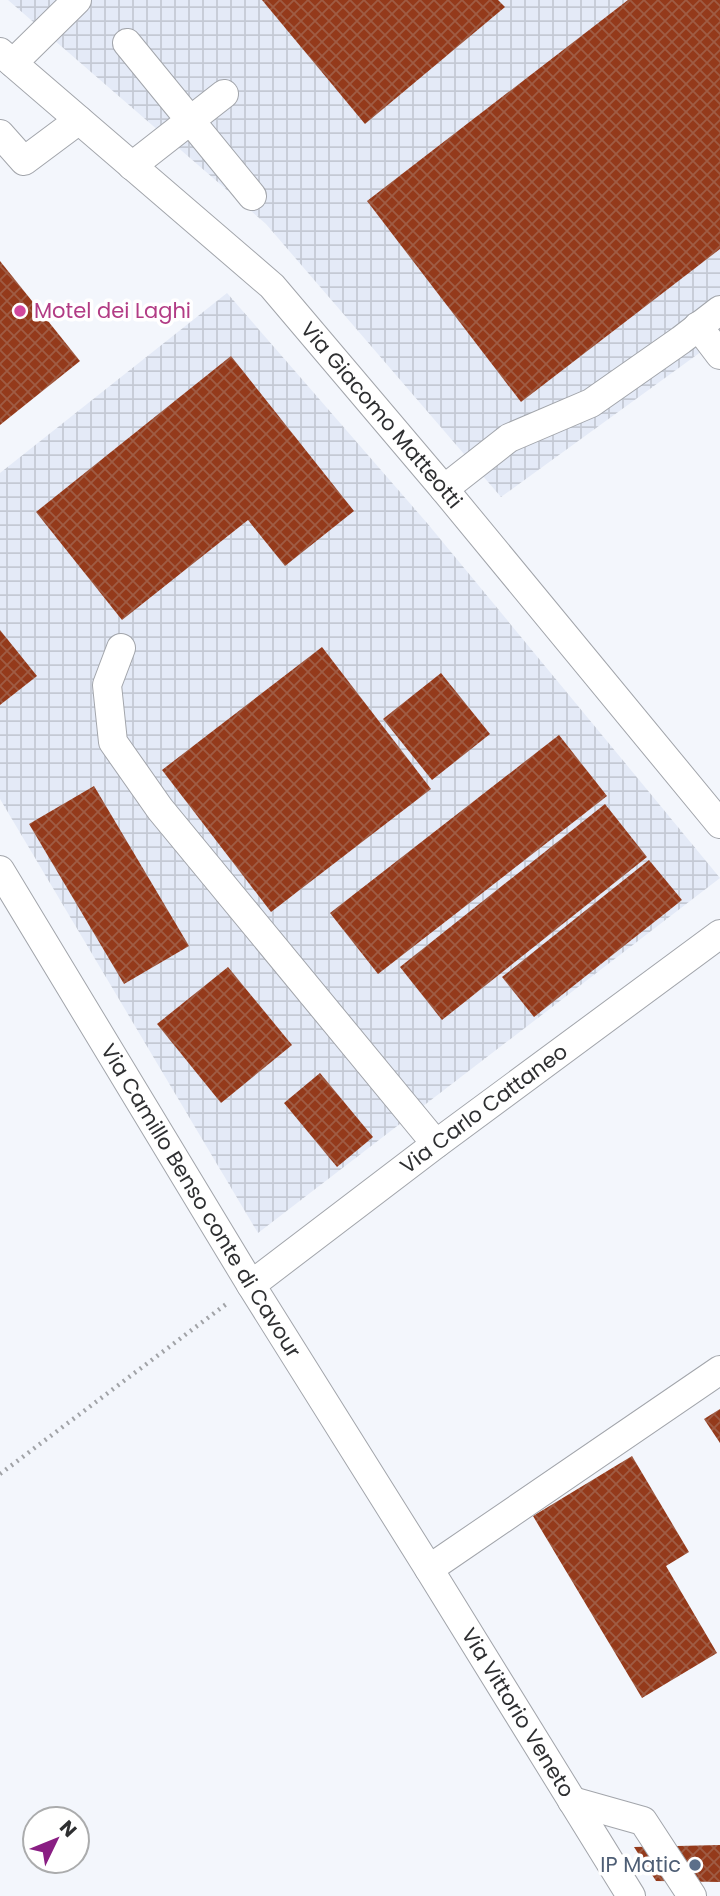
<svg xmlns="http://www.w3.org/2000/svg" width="720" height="1896" font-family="Poppins,sans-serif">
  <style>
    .industrial { fill: url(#industrial-grid) }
    .building { fill: url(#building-cross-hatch) }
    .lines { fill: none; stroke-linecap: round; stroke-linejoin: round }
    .minor-casing { stroke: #a2a5ab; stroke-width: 30 }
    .path { stroke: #a1a3a7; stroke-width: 4.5; stroke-dasharray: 2 5; stroke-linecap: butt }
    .minor { stroke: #fff; stroke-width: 28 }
    .hotel-dot { fill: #d1479c; stroke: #fff; stroke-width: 2.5 }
    .service-dot { fill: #5c6f8a; stroke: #fff; stroke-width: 2.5 }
    .labels { text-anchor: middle; stroke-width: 7; stroke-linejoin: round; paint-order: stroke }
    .hotel-label { font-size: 21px; fill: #b23c85; stroke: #fff; text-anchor: start }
    .street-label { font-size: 21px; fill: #2e2f31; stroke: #fff }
    .service-label { font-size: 21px; fill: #4e5e75; stroke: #fff; text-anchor: end }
  </style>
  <defs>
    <pattern id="industrial-grid" width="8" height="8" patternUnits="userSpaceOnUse" patternTransform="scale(1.75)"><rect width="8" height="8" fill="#e4eaf7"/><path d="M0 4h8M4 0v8" fill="none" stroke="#c4c9d4"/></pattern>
    <pattern id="building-cross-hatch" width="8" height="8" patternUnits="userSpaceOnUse" patternTransform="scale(1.75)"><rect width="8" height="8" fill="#943a1b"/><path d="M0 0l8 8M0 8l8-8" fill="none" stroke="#9f5c44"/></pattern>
  </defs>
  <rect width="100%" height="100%" fill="#f3f6fc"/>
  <g class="industrial">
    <polygon points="8,0 720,0 720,338 501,497 266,224"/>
    <polygon points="227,293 427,523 720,878 258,1233 0,799 0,473"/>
  </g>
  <g class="building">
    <polygon points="262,0 498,0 505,7 365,124"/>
    <polygon points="628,0 720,0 720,249 521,402 367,201"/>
    <polygon points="0,261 80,361 0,425"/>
    <polygon points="231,356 354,511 285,566 248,520 122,620 36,512"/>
    <polygon points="0,630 37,676 0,705"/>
    <polygon points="322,647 431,789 271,912 162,770"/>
    <polygon points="441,673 490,734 432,780 383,719"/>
    <polygon points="559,735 607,796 378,974 330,913"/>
    <polygon points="94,786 189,946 124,984 29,824"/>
    <polygon points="605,804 647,857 442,1020 400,967"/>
    <polygon points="649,860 682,900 534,1017 502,977"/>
    <polygon points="228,967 292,1045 221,1103 157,1024"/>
    <polygon points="320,1073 373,1137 337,1167 284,1103"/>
    <polygon points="720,1409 720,1443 704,1419"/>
    <polygon points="632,1456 689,1552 666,1566 717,1653 642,1698 533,1516"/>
    <polygon points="720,1845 720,1882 656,1881 634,1847"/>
  </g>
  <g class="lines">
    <g class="minor-casing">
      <g id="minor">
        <polyline points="127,43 252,196"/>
        <path id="s1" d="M0,52l272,234 172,203 276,335"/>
        <polyline points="13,63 77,0"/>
        <polyline points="0,134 24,161 79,120"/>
        <polyline points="132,166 224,94"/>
        <polyline points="698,326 720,355"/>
        <polyline points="444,489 509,438 591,403 681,340 720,310"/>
        <polyline points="121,648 107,685 113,742 160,809 436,1144"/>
        <path id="s2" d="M0,870l251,415 178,284 202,327"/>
        <path id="s3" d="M251,1285l185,-141 284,-210"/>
        <polyline points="429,1569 720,1370"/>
        <polyline points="572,1801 643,1821 692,1896"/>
      </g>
    </g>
    <polyline class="path" points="0,1474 229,1302"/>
    <use href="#minor" class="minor"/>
  </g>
  <circle class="hotel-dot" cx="20" cy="311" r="7"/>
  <circle class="service-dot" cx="695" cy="1865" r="7"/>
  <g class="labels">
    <g class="hotel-label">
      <text x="34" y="318">Motel dei Laghi</text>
    </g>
    <g class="street-label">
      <text dy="7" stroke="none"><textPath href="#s1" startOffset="528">Via Giacomo Matteotti</textPath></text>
      <text dy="7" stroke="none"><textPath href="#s3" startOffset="292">Via Carlo Cattaneo</textPath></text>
      <text dy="7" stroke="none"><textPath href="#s2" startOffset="387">Via Camillo Benso conte di Cavour</textPath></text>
      <text dy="7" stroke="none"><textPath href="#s2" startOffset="989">Via Vittorio Veneto</textPath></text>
    </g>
    <g class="service-label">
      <text x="681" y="1872">IP Matic</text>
    </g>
  </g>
  <g transform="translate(56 1840) rotate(47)"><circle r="33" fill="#ffffff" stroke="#abacad" stroke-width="2"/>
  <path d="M0-5L12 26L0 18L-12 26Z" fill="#891e83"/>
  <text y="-10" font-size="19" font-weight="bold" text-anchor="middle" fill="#2e2f31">N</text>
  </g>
</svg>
